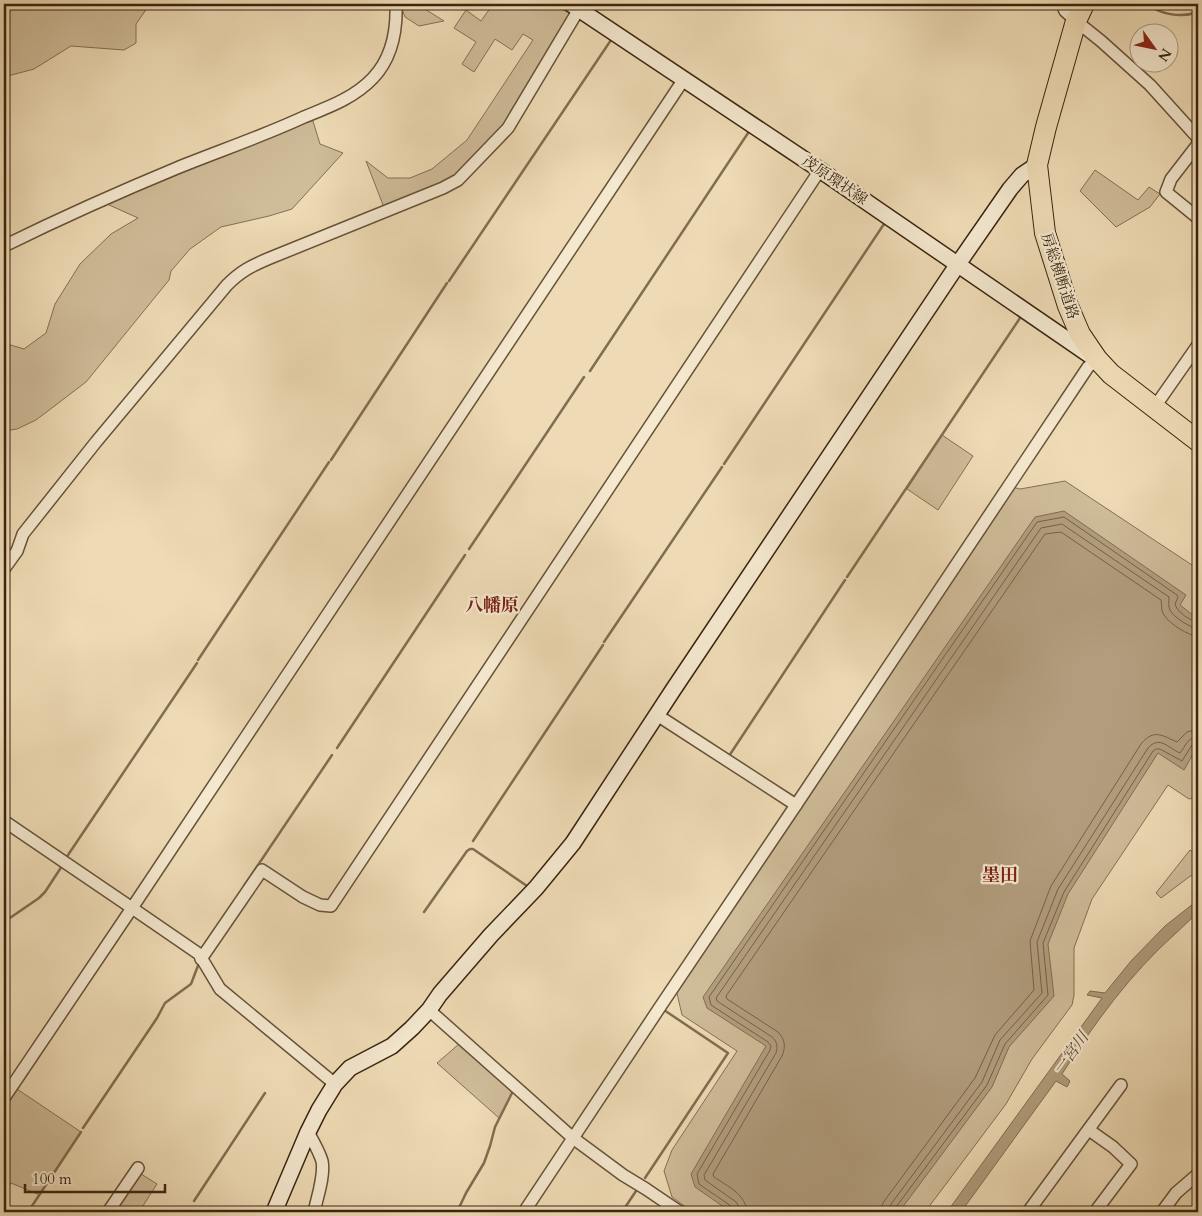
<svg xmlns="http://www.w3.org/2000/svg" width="1202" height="1216" font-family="Cardo,'Noto Serif JP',serif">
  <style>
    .green { fill: #cfbc99; stroke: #847054 }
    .water { fill: #b19d7d; stroke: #816d51 }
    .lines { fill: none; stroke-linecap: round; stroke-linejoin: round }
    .shore { stroke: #766046; stroke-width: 1 }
    .stream { stroke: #816d51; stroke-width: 2.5 }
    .street-casing { stroke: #675239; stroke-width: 14 }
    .secondary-casing { stroke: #3a2410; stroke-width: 18 }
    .highway-casing { stroke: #3a2410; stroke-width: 22 }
    .street { stroke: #f4e8cf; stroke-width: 11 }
    .secondary { stroke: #f4e8cf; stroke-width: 15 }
    .highway { stroke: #eedbb5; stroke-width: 20 }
    .labels { text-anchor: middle; stroke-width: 4.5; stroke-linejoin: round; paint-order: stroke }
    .street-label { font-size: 15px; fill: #3a2410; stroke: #f4e8cf }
    .water-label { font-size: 16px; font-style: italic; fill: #5e4831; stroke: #f4e8cf }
    .quarter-label { font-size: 18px; font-weight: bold; fill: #7a1f14; stroke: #f4e8cf }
  </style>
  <rect width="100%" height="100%" fill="#eedbb5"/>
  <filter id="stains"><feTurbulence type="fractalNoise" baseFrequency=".004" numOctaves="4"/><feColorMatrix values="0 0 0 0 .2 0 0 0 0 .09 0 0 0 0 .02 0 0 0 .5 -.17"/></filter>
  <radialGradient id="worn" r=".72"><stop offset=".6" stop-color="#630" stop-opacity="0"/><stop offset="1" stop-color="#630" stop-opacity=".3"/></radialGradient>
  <g class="green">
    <polygon points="4,4 150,4 136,24 136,43 124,50 71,46 34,69 4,77"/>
    <polygon points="400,4 417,4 444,21 419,26 405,17"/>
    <polygon points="493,4 551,4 558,8 573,14 505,128 454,178 385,210 366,161 388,178 410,178 432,169 467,140 533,40 523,34 512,50 495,39 474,72 462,64 476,42 454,28 466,10 481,21"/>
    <polygon points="312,118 320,144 343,153 292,209 269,216 221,227 190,249 171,271 169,280 86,382 36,420 17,429 4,431 4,343 24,349 46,333 55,304 80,264 111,234 138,218 107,204 235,151"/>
    <polygon points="1095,170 1138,200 1149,187 1160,194 1150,207 1116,227 1080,191"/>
    <polygon points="942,435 973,456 938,510 907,489"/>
    <polygon points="1065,481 1198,569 1198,794 1193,798 1189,799 1168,785 1092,899 1074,948 1074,995 1072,1005 1032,1059 1006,1104 925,1212 693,1212 672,1197 664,1171 672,1150 737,1051 682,1015 676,989 1012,487 1020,489"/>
    <polygon points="1190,850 1198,856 1198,872 1189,877 1161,898 1156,893"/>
    <polygon points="459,1044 513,1091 499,1118 437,1063"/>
    <polygon points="14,1087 81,1132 40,1195 11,1183 8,1188 4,1186 4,1103"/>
    <polygon points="138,1172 157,1184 139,1212 114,1212"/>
  </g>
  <g class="water">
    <polygon points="1064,511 1186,595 1180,605 1198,619 1198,745 1184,770 1158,753 1068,894 1048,944 1054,996 1009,1047 992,1087 899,1212 731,1212 695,1187 691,1174 766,1046 707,1008 703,997 1035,517"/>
    <path d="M1198,900v13c-8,6 -15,14 -23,21 -45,40 -81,90 -113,140l8,7 -3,6 -11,-6 -95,131h-14l155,-214 -15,-3 3,-4 15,2 26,-32 34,-35z"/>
  </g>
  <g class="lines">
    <g class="shore">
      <path d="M734,1212l-1,-3 -2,-3 -32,-22 -2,-10 73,-124 1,-4 -3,-4 -57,-37 -2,-8 328,-475 27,-5 113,78 1,2 -3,7c2,8 15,17 23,18"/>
      <path d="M740,1212l-1,-5 -3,-5 -31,-22 -1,-5 72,-122c2,-6 1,-12 -4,-16l-55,-36 -1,-3 325,-470 21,-4 107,73c0,4 -1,9 1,13 3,7 21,18 28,19"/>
      <path d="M747,1212c-1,-18 -20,-26 -33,-35l-1,-3 69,-118c4,-9 3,-17 -4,-24l-51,-33 -1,-3 319,-462 16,-2 100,68c1,5 0,11 3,15 6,9 24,21 34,21"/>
      <path d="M882,1212v-7l3,-5 90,-122 20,-43 39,-45 -4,-49 21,-55 90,-142c13,-16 22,-8 36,-2l10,-10 11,-3"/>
      <path d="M889,1212l2,-8 91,-122 18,-42 42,-47 -5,-51 21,-53 90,-141c12,-13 20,0 32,5 6,-7 7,-16 18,-16"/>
      <polyline points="895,1212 896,1207 987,1085 1005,1044 1048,995 1043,943 1064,892 1153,751 1156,749 1160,749 1182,761 1192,745 1198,743"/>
    </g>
    <g class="stream">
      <path d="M1147,4c15,11 34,14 51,8"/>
      <polyline points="449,281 613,37"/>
      <polyline points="590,371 750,130"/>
      <polyline points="331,460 447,283"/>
      <polyline points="724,464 886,221"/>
      <polyline points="469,549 584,377"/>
      <polyline points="847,577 1022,315"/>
      <polyline points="604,642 722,467"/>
      <polyline points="198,660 329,462"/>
      <polyline points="337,748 465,555"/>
      <polyline points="729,756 845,580"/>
      <polyline points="473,841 603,645"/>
      <polyline points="66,858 197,663"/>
      <polyline points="244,886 332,755"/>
      <polyline points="424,912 467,851 470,849 473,849 527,886"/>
      <polyline points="4,922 39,898 45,892 62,866"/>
      <polyline points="83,1128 157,1018 165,1003 191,984 199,963"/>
      <polyline points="645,1178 728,1053 664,1010 663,1011"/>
      <polyline points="194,1201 265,1093"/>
      <polyline points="28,1212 81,1132"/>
      <polyline points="186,1212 190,1207"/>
      <polyline points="457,1212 466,1193 484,1163 490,1146 495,1127 513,1091"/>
      <polyline points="622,1212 636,1191"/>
    </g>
    <g class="street-casing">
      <g id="street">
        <polyline points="1062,4 1065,11 1076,21 1101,41 1150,85 1198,138"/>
        <polyline points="1198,144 1171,179 1166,192 1198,218"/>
        <path d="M4,246c57,-28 115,-54 173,-78 42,-17 86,-32 127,-51 25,-10 50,-19 69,-39 19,-20 24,-47 23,-74"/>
        <polyline points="1154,408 1198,345"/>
        <path d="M4,569l13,-18 6,-17 73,-92 131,-157c14,-14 24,-19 43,-27l173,-70 15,-8 50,-52 74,-124"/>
        <polyline points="657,715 796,805"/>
        <polyline points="4,821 132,908 199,954 220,989 335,1084"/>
        <polyline points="201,959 262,870 303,897 320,905 331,906 820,170"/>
        <polyline points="429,1010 573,1138 623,1175 646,1189 680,1212"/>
        <polyline points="4,1098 132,908 684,79"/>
        <polyline points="1089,1130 1113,1147 1131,1164 1095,1212"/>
        <path d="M308,1132c5,9 11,19 14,29 3,14 -5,37 -8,51"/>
        <polyline points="108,1212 138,1168"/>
        <polyline points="524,1212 662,1004 796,805 1088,367 1097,359"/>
        <polyline points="1028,1212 1121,1085"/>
        <polyline points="1162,1212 1176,1193 1198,1174"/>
      </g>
    </g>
    <g class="secondary-casing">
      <g id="secondary">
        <polyline points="571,4 820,170 1091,356"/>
        <polyline points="274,1212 308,1132 319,1110 335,1084 350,1068 392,1046 412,1028 429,1010 440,994 491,935 536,888 573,843 673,690 958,264 1010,189 1022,175 1037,165"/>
      </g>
    </g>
    <g class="highway-casing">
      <polyline id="highway" points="1084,4 1076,21 1046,127 1037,165 1045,233 1068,306 1080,334 1097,359 1111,374 1198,441"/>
    </g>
    <use href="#street" class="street"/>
    <use href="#secondary" class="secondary"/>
    <use href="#highway" class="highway"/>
  </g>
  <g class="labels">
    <g class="street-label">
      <text transform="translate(835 180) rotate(34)" y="5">茂原環状線</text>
      <text transform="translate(1060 276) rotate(72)" y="5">房総横断道路</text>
    </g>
    <g class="water-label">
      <text transform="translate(1070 1053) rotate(-54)" y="6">一宮川</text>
    </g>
    <g class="quarter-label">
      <text x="492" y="611">八幡原</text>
      <text x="1000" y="881">墨田</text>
    </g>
  </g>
  <rect width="1202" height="1216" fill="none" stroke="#eedbb5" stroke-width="20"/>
  <rect x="5" y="5" width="1192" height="1206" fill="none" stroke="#3a2410" stroke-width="2.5"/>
  <rect x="10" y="10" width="1182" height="1196" fill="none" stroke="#3a2410"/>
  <g transform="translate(1154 48) rotate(123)"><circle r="24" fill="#f4e8cf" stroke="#aa9a83"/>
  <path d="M0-4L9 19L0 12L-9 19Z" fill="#8f2418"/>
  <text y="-8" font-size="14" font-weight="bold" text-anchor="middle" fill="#3a2410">N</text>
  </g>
  <path d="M25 1184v8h140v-8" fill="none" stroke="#3a2410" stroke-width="2.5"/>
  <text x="32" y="1184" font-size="15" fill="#3a2410" stroke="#f4e8cf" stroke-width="4" paint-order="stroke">100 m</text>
  <rect width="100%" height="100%" filter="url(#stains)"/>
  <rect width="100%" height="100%" fill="url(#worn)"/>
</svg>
